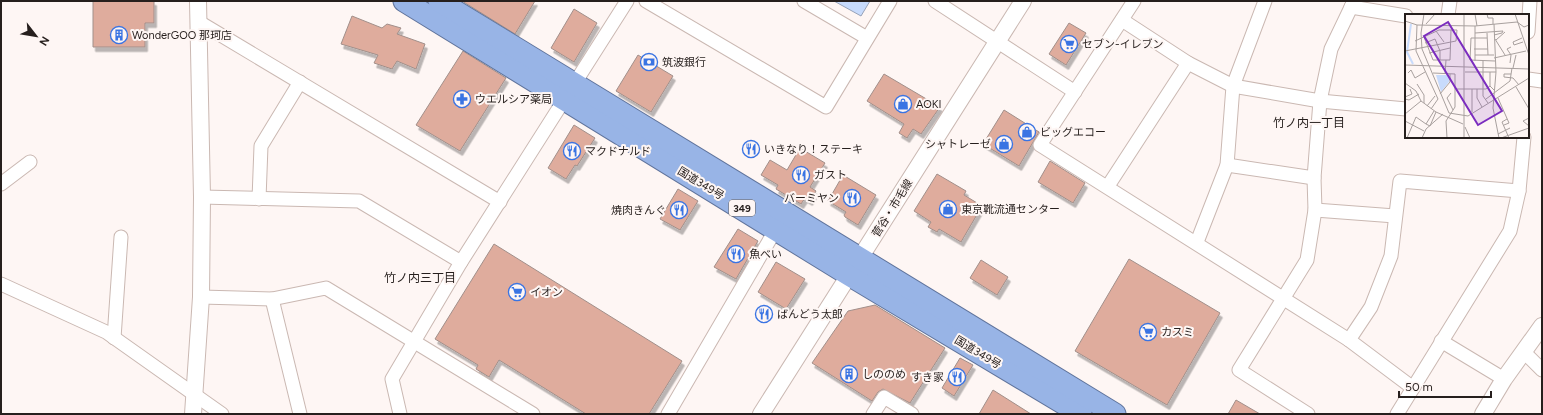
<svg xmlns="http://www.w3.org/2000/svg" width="1543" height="415" font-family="Figtree,'Noto Sans JP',sans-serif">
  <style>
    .water { fill: #c8dbfc; stroke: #97a3b9 }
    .building { fill: #dfac9d; stroke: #a18f8a; filter: url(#shadow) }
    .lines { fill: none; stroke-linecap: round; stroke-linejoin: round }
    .minor-casing { stroke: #cab8b2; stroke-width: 15 }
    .tertiary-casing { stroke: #cab8b2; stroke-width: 18 }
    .trunk-casing { stroke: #60749c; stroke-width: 23 }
    .minor { stroke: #fff; stroke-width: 13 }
    .tertiary { stroke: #fff; stroke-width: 16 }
    .trunk { stroke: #98b4e6; stroke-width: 21 }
    .labels { text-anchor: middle; stroke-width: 4; stroke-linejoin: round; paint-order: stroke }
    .shield { fill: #fef6f4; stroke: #67605e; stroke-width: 1 }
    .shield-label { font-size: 10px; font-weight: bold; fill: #261f1d }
    .poi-label { font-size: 11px; fill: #261f1d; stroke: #fef6f4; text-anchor: start }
    .street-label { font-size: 11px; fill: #261f1d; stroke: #fef6f4 }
    .neighbourhood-label { font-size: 12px; fill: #261f1d; stroke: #fef6f4 }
    .inset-river { fill: none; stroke: #c8dbfc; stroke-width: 2 }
    .inset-road { fill: none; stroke: #a8a09e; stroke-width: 1 }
    .view { fill: #7b2cbf; fill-opacity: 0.15; stroke: #7b2cbf; stroke-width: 2 }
    .inset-edge { fill: none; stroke: #261f1d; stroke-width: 2 }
  </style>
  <defs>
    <filter id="shadow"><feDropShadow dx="2.5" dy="4.5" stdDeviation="0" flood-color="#0004"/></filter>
  </defs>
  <rect width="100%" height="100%" fill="#fef6f4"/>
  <polygon class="water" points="834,1 870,1 861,16"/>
  <g class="building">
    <polygon points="93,1 154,1 154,23 145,23 145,47 93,47"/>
    <polygon points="462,1 535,1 515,34"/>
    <polygon points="574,9 597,23 574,62 551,48"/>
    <polygon points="352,16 382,28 387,24 401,28 397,34 425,44 416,69 397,61 392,69 374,63 378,55 341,44"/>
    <polygon points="1069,23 1086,33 1066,65 1049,54"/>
    <polygon points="463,51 506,78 460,151 416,125"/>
    <polygon points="638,55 673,76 651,112 616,91"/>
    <polygon points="884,74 940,107 921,134 913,129 907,138 899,133 904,124 867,101"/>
    <polygon points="1004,110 1039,132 1019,166 983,144"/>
    <polygon points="574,125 595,138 577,166 575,165 566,179 548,168"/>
    <polygon points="800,148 825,163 810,187 816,191 810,201 805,198 801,204 776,189 778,185 761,175 770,160 787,170"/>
    <polygon points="1050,161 1085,183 1073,203 1038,182"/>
    <polygon points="937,174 966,191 964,195 982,206 961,242 939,229 937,232 928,227 931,222 914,211"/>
    <polygon points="843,175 876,195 858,225 845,217 844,215 846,212 828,201"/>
    <polygon points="678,189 698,201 680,230 660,219"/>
    <polygon points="738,229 758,241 736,279 714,267"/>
    <polygon points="494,244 682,361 649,414 586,414 499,360 489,377 476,369 478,365 435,339"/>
    <polygon points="1129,259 1220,313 1167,405 1075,351"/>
    <polygon points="981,260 1008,277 997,295 970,278"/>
    <polygon points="776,262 805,279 786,309 758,292"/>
    <polygon points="875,305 945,348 910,403 883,389 878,392 872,401 812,363 848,311"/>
    <polygon points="960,358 973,365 954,396 942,388"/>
    <polygon points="993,390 1031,414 979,414"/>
    <polygon points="1236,400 1260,414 1228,414"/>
  </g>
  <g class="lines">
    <g class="minor-casing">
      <g id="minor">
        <polyline points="646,1 826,107 890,1"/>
        <polyline points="804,1 867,38"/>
        <polyline points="935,1 1075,92"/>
        <polyline points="1134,1 1040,145 1349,340 1413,388"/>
        <polyline points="1351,7 1406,16"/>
        <polyline points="1448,15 1450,1"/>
        <polyline points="1122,20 1188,63 1233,86 1320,101 1406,109"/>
        <polyline points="199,22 500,202"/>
        <polyline points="1528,32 1530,1"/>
        <polyline points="1528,79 1542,81"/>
        <polyline points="1227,165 1314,178"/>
        <polyline points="1,184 30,162"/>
        <polyline points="1108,186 1188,63"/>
        <polyline points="202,197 359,201 461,262"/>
        <polyline points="259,199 261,146 300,82"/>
        <polyline points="1315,210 1395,216"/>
        <polyline points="1197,242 1227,165 1233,86 1265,1"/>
        <polyline points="1,284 106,332 222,414"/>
        <polyline points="201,297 272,299 326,288 533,414"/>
        <polyline points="272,299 300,414"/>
        <polyline points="114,338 121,237"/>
        <polyline points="1349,340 1371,307 1391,256 1400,181 1519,191"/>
        <polyline points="1441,341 1504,379"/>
        <polyline points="1524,352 1542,370"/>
        <polyline points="400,414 392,379 461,262 627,1"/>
        <polyline points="668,414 776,229"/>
        <polyline points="873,414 884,397 912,414"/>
        <polyline points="1308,414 1239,370 1307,260 1315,210 1314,178 1320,101 1331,49 1354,1"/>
        <polyline points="1397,414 1510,231 1519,191 1524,137"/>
      </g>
    </g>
    <g class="tertiary-casing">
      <g id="tertiary">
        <polyline points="193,414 201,297 202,197 198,1"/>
        <polyline points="761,414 1023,1"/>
        <polyline points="1483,414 1504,379 1542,326"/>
      </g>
    </g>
    <g class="trunk-casing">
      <g id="trunk">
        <polyline points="404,1 849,275 1081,414"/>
        <polyline points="439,1 1115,414"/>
      </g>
    </g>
    <use href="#minor" class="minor"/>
    <use href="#tertiary" class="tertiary"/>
    <use href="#trunk" class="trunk"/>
  </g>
  <defs>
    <g id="building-ring" transform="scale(0.9)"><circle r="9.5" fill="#fef6f4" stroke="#3a74e3" stroke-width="1.5"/><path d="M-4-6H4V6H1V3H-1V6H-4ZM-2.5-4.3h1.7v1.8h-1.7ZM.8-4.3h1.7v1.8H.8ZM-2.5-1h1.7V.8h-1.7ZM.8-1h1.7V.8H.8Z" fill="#3a74e3"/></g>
    <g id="supermarket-ring" transform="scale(0.9)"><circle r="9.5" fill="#fef6f4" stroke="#3a74e3" stroke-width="1.5"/><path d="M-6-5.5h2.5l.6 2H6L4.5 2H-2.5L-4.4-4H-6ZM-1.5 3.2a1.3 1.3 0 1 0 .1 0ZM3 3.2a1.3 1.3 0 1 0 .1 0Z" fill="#3a74e3"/></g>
    <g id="bank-ring" transform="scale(0.9)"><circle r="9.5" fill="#fef6f4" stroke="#3a74e3" stroke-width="1.5"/><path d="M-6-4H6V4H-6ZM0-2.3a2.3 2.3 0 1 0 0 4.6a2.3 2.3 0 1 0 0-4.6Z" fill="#3a74e3"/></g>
    <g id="pharmacy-ring" transform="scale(0.9)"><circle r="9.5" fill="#fef6f4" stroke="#3a74e3" stroke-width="1.5"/><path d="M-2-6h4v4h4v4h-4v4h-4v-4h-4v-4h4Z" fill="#3a74e3"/></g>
    <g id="shop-ring" transform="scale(0.9)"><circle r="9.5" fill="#fef6f4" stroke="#3a74e3" stroke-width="1.5"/><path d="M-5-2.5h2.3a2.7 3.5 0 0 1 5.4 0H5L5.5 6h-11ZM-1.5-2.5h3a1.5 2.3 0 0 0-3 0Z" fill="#3a74e3"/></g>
    <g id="restaurant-ring" transform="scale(0.9)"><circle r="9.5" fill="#fef6f4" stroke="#3a74e3" stroke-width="1.5"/><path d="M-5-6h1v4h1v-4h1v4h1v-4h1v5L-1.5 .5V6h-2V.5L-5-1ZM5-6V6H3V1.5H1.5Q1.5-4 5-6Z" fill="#3a74e3"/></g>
  </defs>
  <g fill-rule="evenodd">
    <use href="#building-ring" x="119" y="35"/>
    <use href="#supermarket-ring" x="1069" y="44"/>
    <use href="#bank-ring" x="649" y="62"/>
    <use href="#pharmacy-ring" x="462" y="99"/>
    <use href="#shop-ring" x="903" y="104"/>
    <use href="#shop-ring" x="1027" y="132"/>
    <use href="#shop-ring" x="1004" y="144"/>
    <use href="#restaurant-ring" x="751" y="149"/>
    <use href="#restaurant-ring" x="572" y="151"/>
    <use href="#restaurant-ring" x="801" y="175"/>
    <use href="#restaurant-ring" x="852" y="198"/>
    <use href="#shop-ring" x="948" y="209"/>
    <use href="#restaurant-ring" x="679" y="210"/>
    <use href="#restaurant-ring" x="736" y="254"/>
    <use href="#supermarket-ring" x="517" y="292"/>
    <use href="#restaurant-ring" x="764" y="314"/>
    <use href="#supermarket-ring" x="1148" y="332"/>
    <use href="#building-ring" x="849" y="374"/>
    <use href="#restaurant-ring" x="957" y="377"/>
  </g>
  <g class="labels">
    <rect class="shield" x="729" y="200" width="26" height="16" rx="3"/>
    <g class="shield-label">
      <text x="742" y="212">349</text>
    </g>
    <g class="poi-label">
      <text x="132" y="39">WonderGOO 那珂店</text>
      <text x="1082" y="48">セブン-イレブン</text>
      <text x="662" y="66">筑波銀行</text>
      <text x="475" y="103">ウエルシア薬局</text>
      <text x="916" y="108">AOKI</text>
      <text x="1040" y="136">ビッグエコー</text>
      <text x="991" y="148" text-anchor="end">シャトレーゼ</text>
      <text x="764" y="153">いきなり！ステーキ</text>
      <text x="585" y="155">マクドナルド</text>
      <text x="814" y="179">ガスト</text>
      <text x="839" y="202" text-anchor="end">バーミヤン</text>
      <text x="961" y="213">東京靴流通センター</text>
      <text x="666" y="214" text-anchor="end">焼肉きんぐ</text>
      <text x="749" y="258">魚べい</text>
      <text x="530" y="296">イオン</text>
      <text x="777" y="318">ばんどう太郎</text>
      <text x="1161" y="336">カスミ</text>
      <text x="862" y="378">しののめ</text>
      <text x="944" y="381" text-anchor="end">すき家</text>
    </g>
    <g class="street-label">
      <text transform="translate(701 183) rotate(31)" y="4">国道349号</text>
      <text transform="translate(892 208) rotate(-58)" y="4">菅谷・市毛線</text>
      <text transform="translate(978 352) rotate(31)" y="4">国道349号</text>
    </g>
    <g class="neighbourhood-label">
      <text x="1309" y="127">竹ノ内一丁目</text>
      <text x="420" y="282">竹ノ内三丁目</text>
    </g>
  </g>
  <g transform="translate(1405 14)">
    <rect width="124" height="124" fill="#fef6f4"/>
    <path d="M31,61h13v7l-8,10z" fill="#c8dbfc"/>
    <path class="inset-river" d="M6,10l-4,28 6,12"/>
    <path class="inset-road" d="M19,0l-3,19 1,16 27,64 19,3 61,-38M70,0l2,12M82,0l1,4h5v6M110,0l14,41M0,7l12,4 58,1 42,-4 7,5 5,-2M21,10l9,-10M89,10l2,48 -3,36 6,30M12,11l-1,26 22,48 -7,10M31,17l8,11M70,19l28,-2 -1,2 -8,2M82,19l1,22M19,23l9,23h17l1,-30M82,24h-16l-1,22 25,1M117,24l-9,4 1,3 9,-3M90,25l10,16M91,26l9,-8M20,29l10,-4 5,12v9M69,35h14M0,37l51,-10 1,-11h-18l-24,11M24,39l21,-5M70,41h19M89,44l32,-7M70,47v-35M78,47v35l5,7M105,49l1,-8 -4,-6 4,-2M0,51l124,4M108,54l3,-13M60,58h31M85,58v14l4,4M3,59l3,-3 4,8 10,-6M28,59l22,1v33l-9,14 1,17M40,60l1,-14M106,60h-7v3l9,1 6,7M0,69l11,8 5,10M12,70l7,11v8M111,73l13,22M51,75h30l4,-3M67,75v23M72,75v9l5,9M46,79l-4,5 6,12M35,80l10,-12v-8M0,83l7,-3 -2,-5M93,84l11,25 -5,2M0,85l4,1 10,-6M81,85l24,-18 2,-13M22,92l8,-10M0,100l16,-13 15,11 27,12M124,104l-6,3 6,5M102,105l-5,3 7,16M0,107l19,10M21,110l4,2 6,-14M60,113l5,11M93,120l12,-6M2,124l9,-21 10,7 8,-13M17,124l4,-9 17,-15M59,124v-124M96,124l28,-10"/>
    <path class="view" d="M43,8l54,89 -24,14 -54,-89z"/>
    <rect width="124" height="124" class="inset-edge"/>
  </g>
  <rect width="1543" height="415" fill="none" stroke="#261f1d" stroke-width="4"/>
  <g transform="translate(36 36) rotate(121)" stroke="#fef6f4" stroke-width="3" paint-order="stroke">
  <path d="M0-3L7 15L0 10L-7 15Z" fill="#261f1d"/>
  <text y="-6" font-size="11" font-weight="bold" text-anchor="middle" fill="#261f1d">N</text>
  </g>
  <path d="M1399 391v6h92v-6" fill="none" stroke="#261f1d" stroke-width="2"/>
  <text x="1405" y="391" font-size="12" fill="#261f1d" stroke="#fef6f4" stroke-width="3" paint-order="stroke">50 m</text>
</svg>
